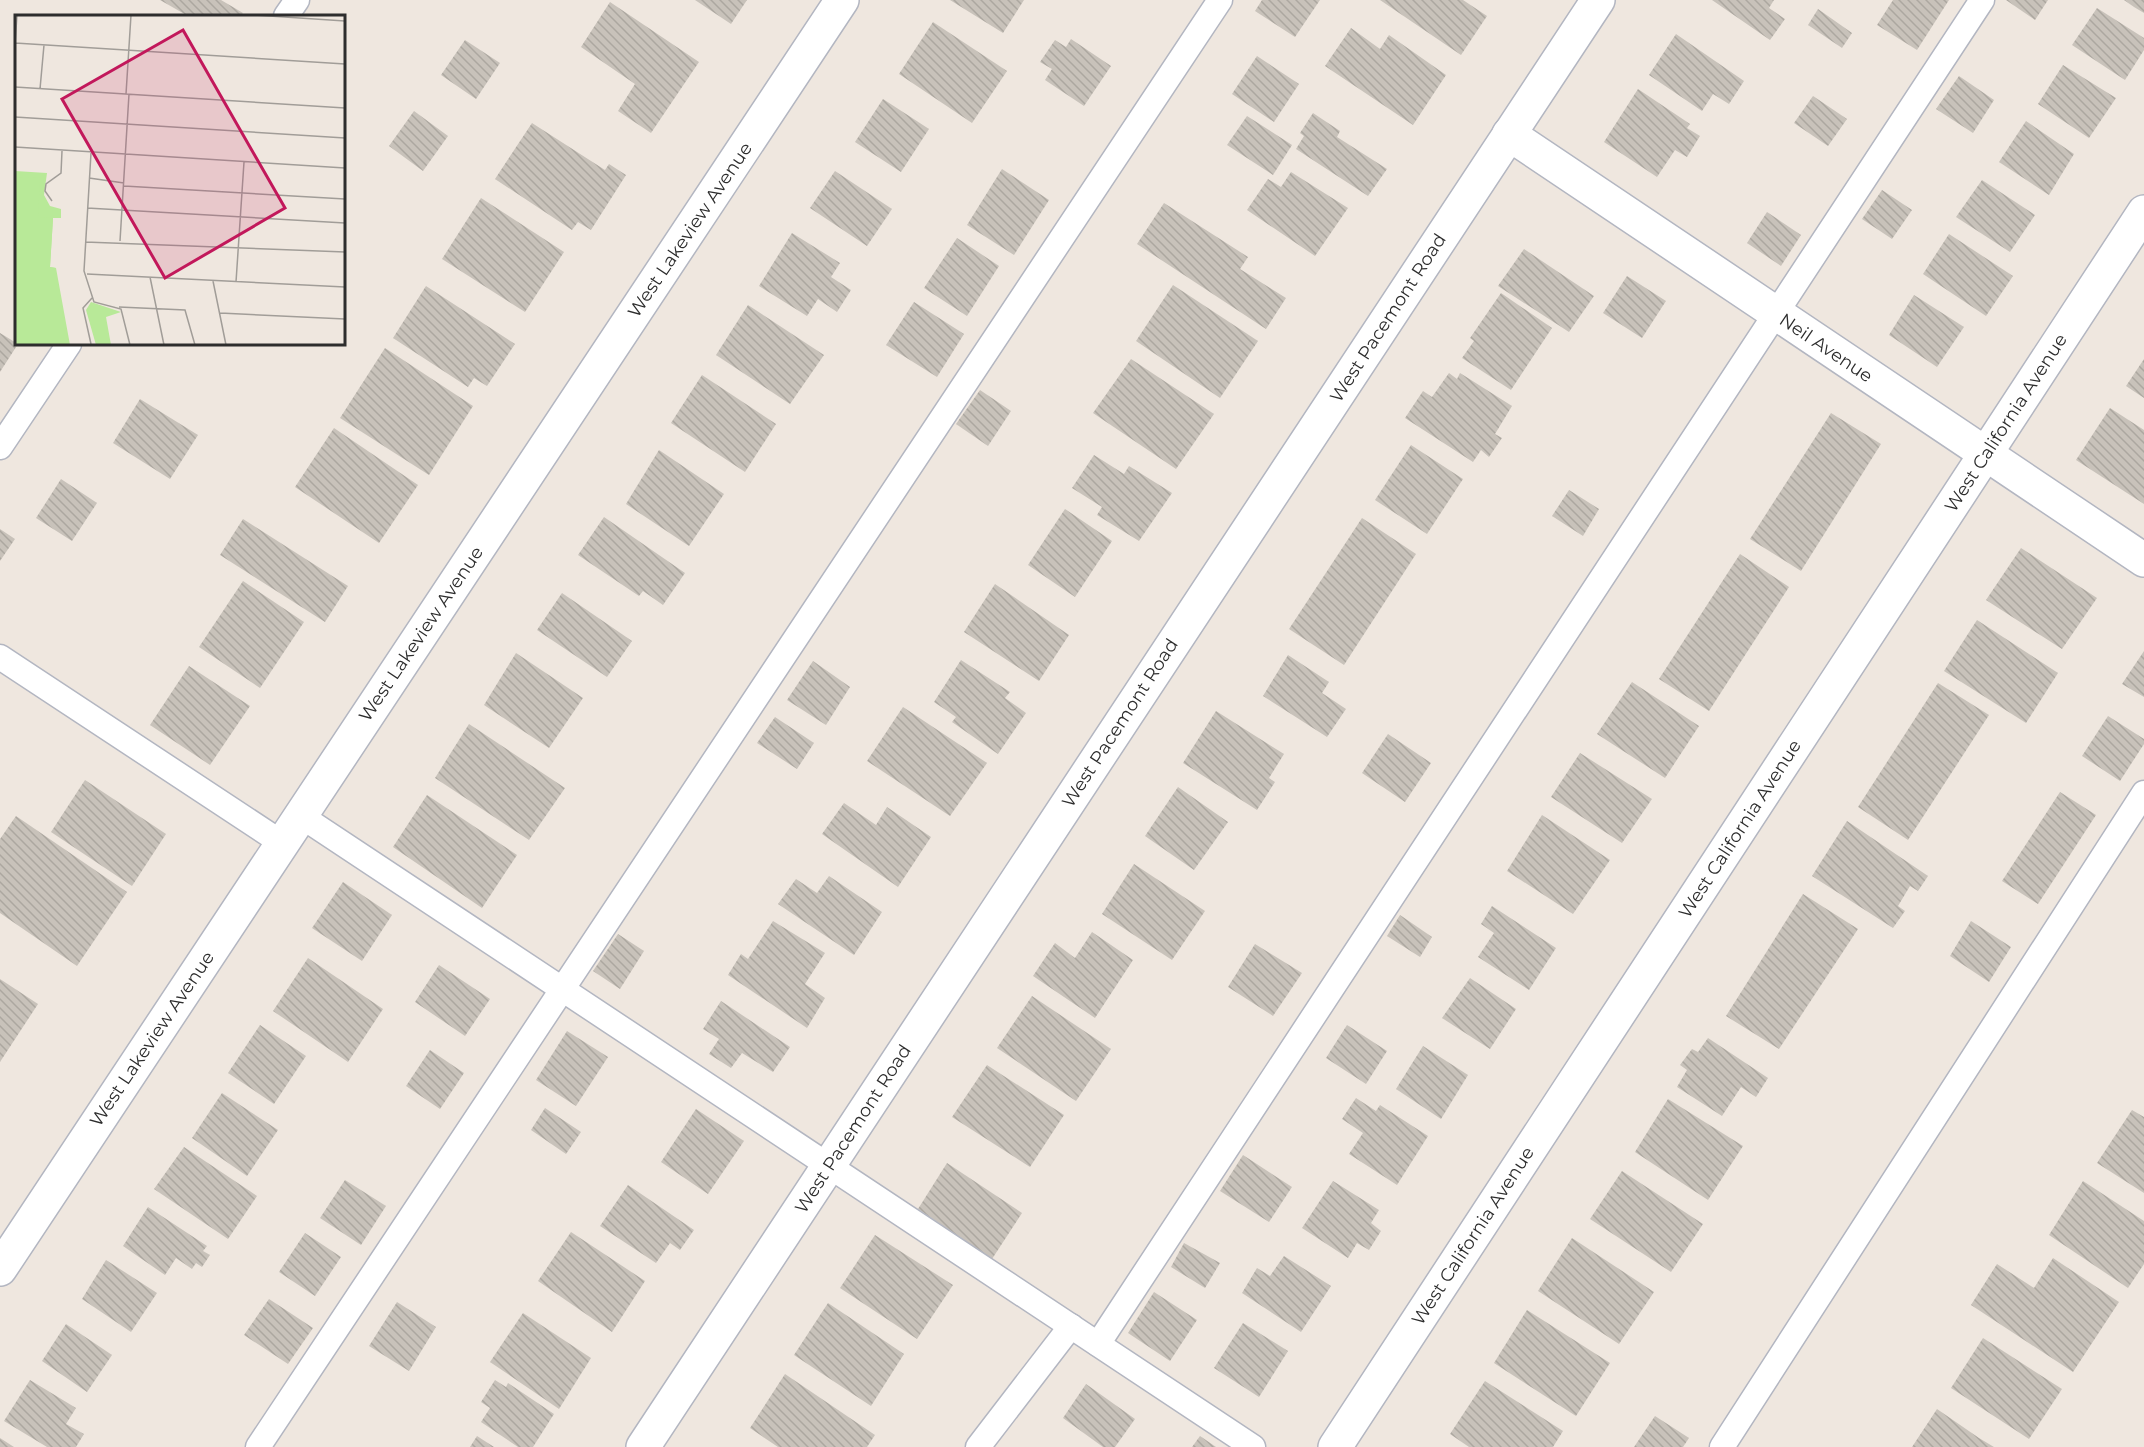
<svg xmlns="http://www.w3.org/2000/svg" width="2144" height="1447" font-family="Montserrat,sans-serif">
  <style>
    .building { fill: url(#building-back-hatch) }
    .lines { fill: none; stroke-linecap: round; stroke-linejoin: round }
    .service-casing { stroke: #b3b6c1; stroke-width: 27 }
    .minor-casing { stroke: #b3b6c1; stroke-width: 36 }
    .service { stroke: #fff; stroke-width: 24 }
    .minor { stroke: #fff; stroke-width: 33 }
    .labels { text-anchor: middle; stroke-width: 5; stroke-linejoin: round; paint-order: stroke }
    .street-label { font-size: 18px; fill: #2d2d2d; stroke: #fff }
    .inset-road { fill: none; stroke: #a19d98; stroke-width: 1.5 }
    .view { fill: #c2185b; fill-opacity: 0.15; stroke: #c2185b; stroke-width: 3 }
    .inset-edge { fill: none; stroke: #2d2d2d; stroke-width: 3 }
  </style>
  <defs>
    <pattern id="building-back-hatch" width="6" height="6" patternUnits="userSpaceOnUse" patternTransform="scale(1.5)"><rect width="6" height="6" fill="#c8c2ba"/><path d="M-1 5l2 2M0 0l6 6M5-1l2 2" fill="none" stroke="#aca7a0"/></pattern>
  </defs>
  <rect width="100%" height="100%" fill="#efe7df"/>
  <g class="building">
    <polygon points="160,0 221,0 243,13 240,16 188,16"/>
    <polygon points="695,0 747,0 731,24"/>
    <polygon points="950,0 1024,0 1003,33"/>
    <polygon points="1262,0 1320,0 1295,37 1255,11"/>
    <polygon points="1380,0 1463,0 1487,16 1461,55"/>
    <polygon points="1712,0 1774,0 1769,8 1785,19 1770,40"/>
    <polygon points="1893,0 1949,0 1917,50 1877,25"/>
    <polygon points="2006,0 2048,0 2035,20"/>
    <polygon points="2124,0 2144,0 2144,13 2134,7"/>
    <polygon points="610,2 699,62 651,133 618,111 635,84 581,47"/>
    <polygon points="2097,8 2144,38 2144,50 2125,80 2072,45"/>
    <polygon points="1818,9 1852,33 1842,48 1808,25"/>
    <polygon points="933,22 1007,71 972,123 899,74"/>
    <polygon points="1351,28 1380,49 1389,35 1446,75 1413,125 1325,66"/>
    <polygon points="1676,34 1744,81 1729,104 1713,94 1702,111 1649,75"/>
    <polygon points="1071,39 1111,66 1084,106 1045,80 1052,69 1040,62 1055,40 1066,47"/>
    <polygon points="465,40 500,63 476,99 441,75"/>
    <polygon points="1257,56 1299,84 1274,122 1232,94"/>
    <polygon points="2063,65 2116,98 2089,138 2038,104"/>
    <polygon points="1959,76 1994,100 1973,133 1936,109"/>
    <polygon points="1638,89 1690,124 1687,128 1700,136 1687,157 1675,150 1657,177 1604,142"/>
    <polygon points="1813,96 1847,119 1828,146 1794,123"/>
    <polygon points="883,99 929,129 901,172 855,142"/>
    <polygon points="414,111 448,136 423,171 389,146"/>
    <polygon points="1313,113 1340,131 1337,137 1387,169 1368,196 1296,149 1304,136 1300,133"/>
    <polygon points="1247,116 1292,145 1273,175 1227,145"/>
    <polygon points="2026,121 2074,154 2049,195 1999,162"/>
    <polygon points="532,123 605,170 609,164 626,175 591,230 578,222 572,230 495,179"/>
    <polygon points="1002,169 1049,200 1014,255 967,225"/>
    <polygon points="835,171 892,209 867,246 810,208"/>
    <polygon points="1291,172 1348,208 1315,256 1247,210 1268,179 1281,187"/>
    <polygon points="1982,180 2035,215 2010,252 1956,217"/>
    <polygon points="1882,190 1912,210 1892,239 1862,219"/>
    <polygon points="481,198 564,252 525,312 442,259"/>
    <polygon points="1164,203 1248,257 1240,269 1286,298 1266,329 1137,244"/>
    <polygon points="1767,212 1801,235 1781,266 1747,243"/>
    <polygon points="792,233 840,263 831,277 851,290 837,312 818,299 807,316 759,286"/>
    <polygon points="1949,234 2013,276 1986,316 1923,274"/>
    <polygon points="957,238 999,266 967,316 924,288"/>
    <polygon points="1524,249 1594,296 1569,332 1498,286"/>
    <polygon points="1627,276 1666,301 1642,338 1603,313"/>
    <polygon points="1173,285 1258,341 1220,398 1136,341"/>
    <polygon points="426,286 515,344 487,386 474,378 468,387 393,338"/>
    <polygon points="1501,293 1552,328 1511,390 1462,358 1474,341 1470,338"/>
    <polygon points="1914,295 1964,327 1937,367 1889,335"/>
    <polygon points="914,302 964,334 937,377 886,345"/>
    <polygon points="748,305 824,355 790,404 716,355"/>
    <polygon points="0,333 18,344 0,372"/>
    <polygon points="385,348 473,406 429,475 340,418"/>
    <polygon points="1131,359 1214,414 1176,469 1093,413"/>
    <polygon points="2144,359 2144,398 2126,386"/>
    <polygon points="1449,373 1457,379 1460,373 1512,406 1495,434 1502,438 1489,457 1481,450 1473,462 1405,418 1423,391 1432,397"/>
    <polygon points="702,375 776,424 745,472 671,423"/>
    <polygon points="980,390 1011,411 988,446 956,424"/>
    <polygon points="140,399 198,435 170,479 113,443"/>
    <polygon points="2110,408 2144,430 2144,504 2076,460"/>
    <polygon points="1831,413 1881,444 1801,571 1750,539"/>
    <polygon points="334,428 418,485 379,543 295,487"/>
    <polygon points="1411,445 1463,479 1427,534 1375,500"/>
    <polygon points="659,450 724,494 689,546 626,504"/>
    <polygon points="1094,455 1124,474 1129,466 1172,493 1139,541 1097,515 1102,507 1072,488"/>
    <polygon points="61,479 97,503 72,541 36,518"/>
    <polygon points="1569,490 1599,509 1583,536 1552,516"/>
    <polygon points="1065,509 1112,541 1075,597 1028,565"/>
    <polygon points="604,517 685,573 663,605 643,591 639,596 578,555"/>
    <polygon points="1362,518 1416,554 1344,665 1289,629"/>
    <polygon points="243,519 348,586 325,622 220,555"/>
    <polygon points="0,529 15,539 0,561"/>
    <polygon points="2021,548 2097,598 2062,649 1986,600"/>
    <polygon points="1740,554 1789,587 1709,711 1659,679"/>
    <polygon points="243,581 304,622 260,688 199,647"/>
    <polygon points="995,584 1069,635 1039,681 964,632"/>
    <polygon points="562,593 632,641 607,677 537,630"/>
    <polygon points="1977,620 2058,673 2026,723 1944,671"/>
    <polygon points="2144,651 2144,697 2122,684"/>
    <polygon points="516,653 583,698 549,748 484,705"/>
    <polygon points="1288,655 1329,682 1322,693 1346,709 1327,737 1263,696"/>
    <polygon points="961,660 1010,692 1005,698 1026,713 998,754 952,722 956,717 934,702"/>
    <polygon points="813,661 850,687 826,725 787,700"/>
    <polygon points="189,666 250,706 210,765 150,725"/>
    <polygon points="1632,682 1699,726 1665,778 1597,734"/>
    <polygon points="1938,683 1989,715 1908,840 1858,807"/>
    <polygon points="903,707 987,763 950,816 867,761"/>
    <polygon points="1216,711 1284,754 1269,778 1275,782 1257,810 1183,763"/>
    <polygon points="2108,716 2144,739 2144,744 2120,781 2082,756"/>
    <polygon points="775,717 814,743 797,769 757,743"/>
    <polygon points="469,724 565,788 529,840 435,778"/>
    <polygon points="1388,734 1431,763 1405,802 1362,773"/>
    <polygon points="1580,753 1652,799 1622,843 1551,797"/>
    <polygon points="85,780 166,834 132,886 51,832"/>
    <polygon points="1178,787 1228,822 1194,870 1145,836"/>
    <polygon points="2060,792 2096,815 2038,904 2002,881"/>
    <polygon points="427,795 517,855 482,908 393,847"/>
    <polygon points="844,803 876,825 887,807 931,837 898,887 822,834"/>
    <polygon points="1542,815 1610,860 1573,914 1507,871"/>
    <polygon points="16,816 127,892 77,966 0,913 0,839"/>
    <polygon points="1847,821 1928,876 1918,891 1910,886 1898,906 1905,911 1893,928 1812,876"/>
    <polygon points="1134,864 1205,911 1172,960 1102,914"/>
    <polygon points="829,876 882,912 854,955 778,904 796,879 817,893"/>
    <polygon points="343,882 392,915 362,961 312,928"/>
    <polygon points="1803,894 1858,929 1779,1049 1726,1016"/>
    <polygon points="1492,906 1556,948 1529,990 1478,957 1494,933 1481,924"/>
    <polygon points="1400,915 1432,937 1420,957 1387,936"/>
    <polygon points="773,921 825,953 805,984 825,998 807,1028 728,975 741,954 748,959"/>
    <polygon points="1971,921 2011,947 1989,982 1950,956"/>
    <polygon points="1092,932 1133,960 1095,1018 1033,976 1055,943 1075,958"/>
    <polygon points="618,934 644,951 620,989 593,971"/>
    <polygon points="1255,944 1302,973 1273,1016 1228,987"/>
    <polygon points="308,958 383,1009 348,1062 273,1011"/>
    <polygon points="439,965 490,999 465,1036 415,1002"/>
    <polygon points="1470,978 1516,1009 1490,1049 1442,1018"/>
    <polygon points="0,979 38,1004 0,1062"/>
    <polygon points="1032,996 1111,1049 1076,1101 997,1048"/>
    <polygon points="721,1001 790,1047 773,1072 742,1053 731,1068 709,1054 719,1039 703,1029"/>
    <polygon points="260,1025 306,1056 274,1104 228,1073"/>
    <polygon points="1347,1025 1387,1051 1366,1084 1326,1058"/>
    <polygon points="567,1031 608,1057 576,1106 536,1080"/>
    <polygon points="1708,1038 1768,1078 1756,1097 1741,1087 1722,1116 1677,1087 1687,1070 1680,1065 1692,1049 1698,1052"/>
    <polygon points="1423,1046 1468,1075 1441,1119 1396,1089"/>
    <polygon points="430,1050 464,1073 440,1109 406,1086"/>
    <polygon points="987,1065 1064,1115 1030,1167 952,1117"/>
    <polygon points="222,1093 278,1130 247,1176 192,1138"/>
    <polygon points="1356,1098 1376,1111 1380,1105 1428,1136 1397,1185 1349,1154 1363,1133 1342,1119"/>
    <polygon points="1668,1099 1743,1146 1708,1200 1635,1152"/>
    <polygon points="545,1108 581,1132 566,1154 531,1130"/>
    <polygon points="696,1109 744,1141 708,1194 661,1162"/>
    <polygon points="2132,1110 2144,1117 2144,1193 2097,1163"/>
    <polygon points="184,1147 257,1196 228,1239 154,1189"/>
    <polygon points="1243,1155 1292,1187 1269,1222 1220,1191"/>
    <polygon points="947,1163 1022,1213 992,1259 918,1209"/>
    <polygon points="1622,1171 1703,1224 1671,1272 1590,1219"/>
    <polygon points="345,1180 386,1206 361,1245 320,1218"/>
    <polygon points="1333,1181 1379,1210 1371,1223 1381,1231 1369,1250 1357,1243 1348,1258 1302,1228"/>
    <polygon points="2083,1181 2144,1221 2144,1264 2128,1288 2049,1235"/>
    <polygon points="628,1185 694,1230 680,1250 670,1243 656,1263 600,1226"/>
    <polygon points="148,1207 207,1246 203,1251 210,1255 202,1267 196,1263 192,1269 176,1258 165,1275 123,1246"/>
    <polygon points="571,1232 645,1281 612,1332 538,1281"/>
    <polygon points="305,1233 341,1257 315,1296 279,1272"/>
    <polygon points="875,1235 953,1285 917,1339 840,1288"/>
    <polygon points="1572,1238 1654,1292 1619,1344 1538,1291"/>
    <polygon points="1184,1243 1220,1263 1205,1288 1171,1267"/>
    <polygon points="1284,1256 1331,1286 1301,1332 1242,1293 1257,1268 1270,1276"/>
    <polygon points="2053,1258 2119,1302 2073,1372 1971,1305 1997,1264 2034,1288"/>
    <polygon points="106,1260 157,1293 131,1332 82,1299"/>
    <polygon points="1154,1292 1197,1320 1170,1361 1128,1333"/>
    <polygon points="269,1299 313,1328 288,1364 244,1335"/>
    <polygon points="397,1302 436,1327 409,1371 369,1346"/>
    <polygon points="828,1303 904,1354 871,1406 794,1355"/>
    <polygon points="1527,1310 1610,1363 1576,1416 1494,1363"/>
    <polygon points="523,1313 591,1358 559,1409 490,1362"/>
    <polygon points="1243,1323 1288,1351 1259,1397 1214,1368"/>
    <polygon points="66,1324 112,1355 87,1392 42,1361"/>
    <polygon points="1983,1338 2062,1389 2029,1439 1951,1388"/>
    <polygon points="785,1374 875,1435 867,1447 778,1447 750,1428"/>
    <polygon points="30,1380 76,1408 66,1424 84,1434 76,1447 47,1447 4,1421"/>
    <polygon points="495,1380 506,1387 508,1383 554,1414 533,1447 518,1447 481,1422 490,1408 481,1402"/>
    <polygon points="1485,1381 1563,1431 1553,1447 1469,1447 1450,1434"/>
    <polygon points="1086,1384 1135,1419 1115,1447 1103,1447 1063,1418"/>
    <polygon points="1937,1409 1979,1438 1994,1447 1912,1447"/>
    <polygon points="1655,1416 1689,1438 1683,1447 1634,1447"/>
    <polygon points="477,1436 494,1447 470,1447"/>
    <polygon points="1200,1436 1216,1447 1192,1447"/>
    <polygon points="0,1438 14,1447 0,1447"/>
  </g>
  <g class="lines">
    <g class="service-casing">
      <g id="service">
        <polyline points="286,16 297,0"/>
        <polyline points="0,447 69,344"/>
        <polyline points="0,657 282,843"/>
        <polyline points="301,816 1253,1447"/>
        <polyline points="1098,1344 1982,0"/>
        <polyline points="258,1447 1220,0"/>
        <polyline points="978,1447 1071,1326"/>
        <polyline points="1722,1447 2144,793"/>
      </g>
    </g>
    <g class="minor-casing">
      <g id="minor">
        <polyline points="1509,134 2144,560"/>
        <polyline points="0,1269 842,0"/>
        <polyline points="643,1447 1598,0"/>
        <polyline points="1335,1447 2144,212"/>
      </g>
    </g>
    <use href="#service" class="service"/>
    <use href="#minor" class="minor"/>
  </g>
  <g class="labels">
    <g class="street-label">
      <text transform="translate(690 230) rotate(-56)" y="6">West Lakeview Avenue</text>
      <text transform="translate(1388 318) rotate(-57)" y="6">West Pacemont Road</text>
      <text transform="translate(1826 348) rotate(34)" y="6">Neil Avenue</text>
      <text transform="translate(2006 423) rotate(-57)" y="6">West California Avenue</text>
      <text transform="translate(421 634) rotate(-56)" y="6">West Lakeview Avenue</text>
      <text transform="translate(1120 723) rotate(-57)" y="6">West Pacemont Road</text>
      <text transform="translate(1740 829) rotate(-57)" y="6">West California Avenue</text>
      <text transform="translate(152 1039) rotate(-56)" y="6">West Lakeview Avenue</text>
      <text transform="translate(853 1129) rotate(-57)" y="6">West Pacemont Road</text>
      <text transform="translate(1473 1236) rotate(-57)" y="6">West California Avenue</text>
    </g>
  </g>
  <g transform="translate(15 15)">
    <rect width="330" height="330" fill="#efe7df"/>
    <path d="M0,156l32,2 -3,22 6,11 11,3v9h-8l-3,49 6,1 -3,9 -38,-62zM76,287l30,10 -15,5 5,28h-15l-10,-35z" fill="#b8e998"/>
    <path d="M0,162l25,1 -2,39 15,1 -3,49 6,1 14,77h-55z" fill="#b8e998"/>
    <path class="inset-road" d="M239,0l91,6M0,28l330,21M0,29l2,-29M0,72l330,21M25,74l4,-44M111,79l5,-79M0,102l330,21M0,132l330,21M76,138l-7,118 10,31 27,7 9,36M74,163l35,5M109,171l221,13M37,186l-7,-10 1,-7 15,-11 1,-22M72,193l258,15M105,226l9,-147M70,227l260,10M72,259l258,13M135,262l14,68M198,266l13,64M221,267l8,-120M104,292l66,3 10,35M205,298l125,6M76,329l-8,-36 9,-10"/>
    <path class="view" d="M168,15l102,178 -120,70 -103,-179z"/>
    <rect width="330" height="330" class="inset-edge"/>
  </g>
</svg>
